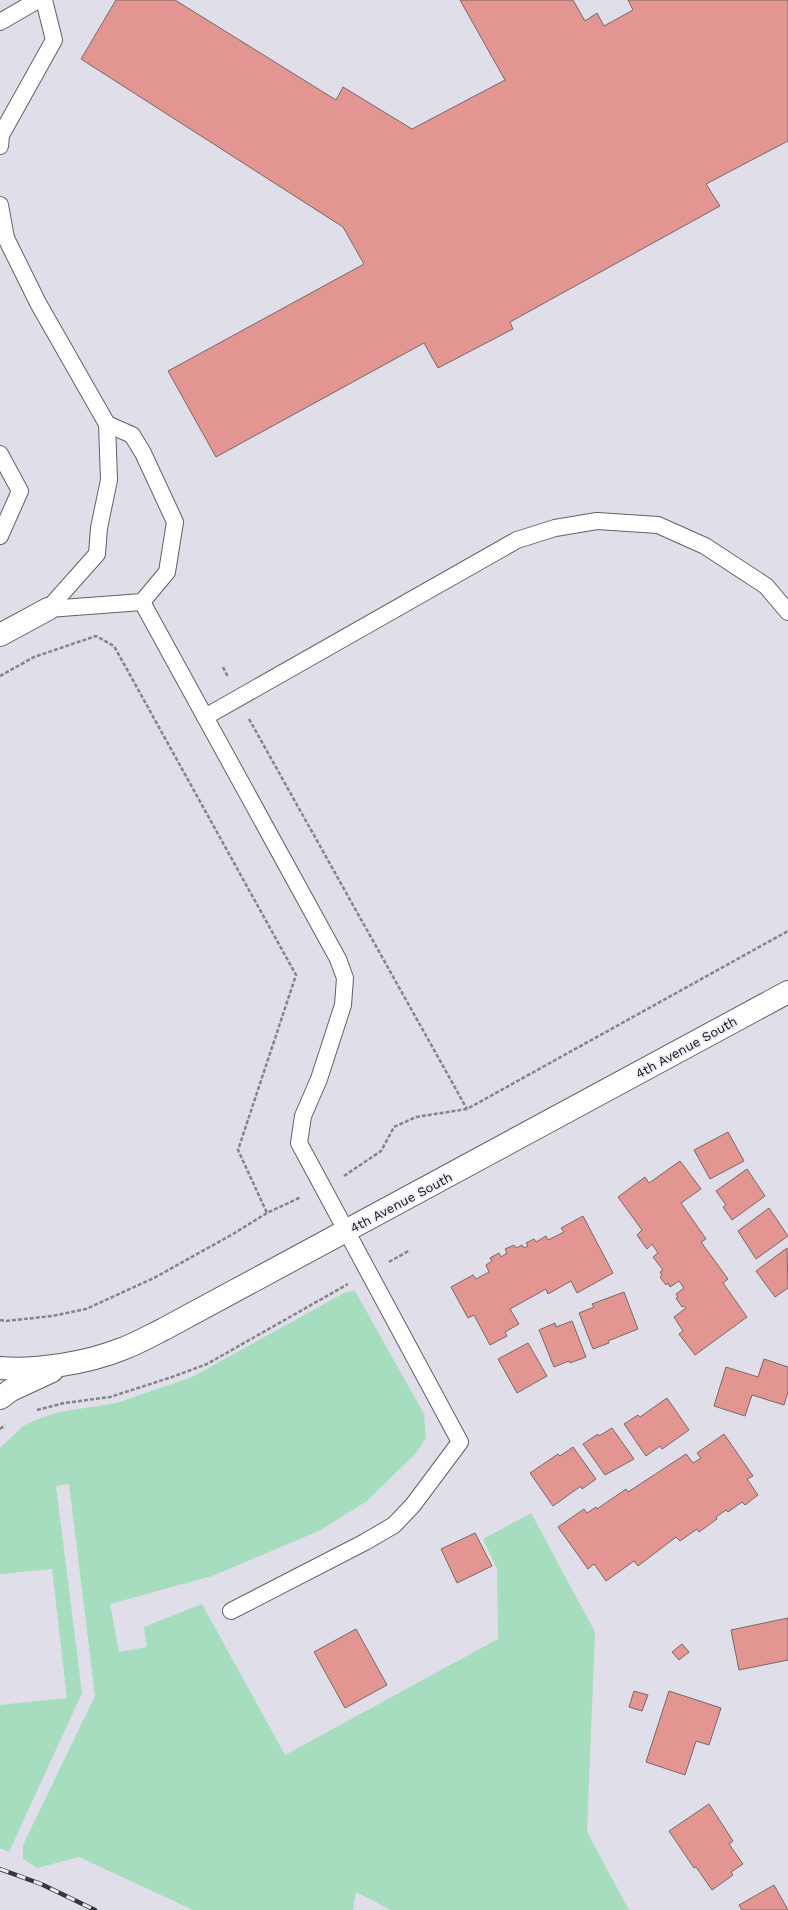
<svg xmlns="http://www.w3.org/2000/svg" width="788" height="1910" font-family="'Work Sans',sans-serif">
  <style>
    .green { fill: #a6ddbe }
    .building { fill: #e39591; stroke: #756a69 }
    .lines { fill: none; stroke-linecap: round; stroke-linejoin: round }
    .service-casing { stroke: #62616a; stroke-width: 18 }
    .minor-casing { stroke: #62616a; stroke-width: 24 }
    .tertiary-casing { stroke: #62616a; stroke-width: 24 }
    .path { stroke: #85848b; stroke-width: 2.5; stroke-dasharray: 4 2; stroke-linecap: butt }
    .service { stroke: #fff; stroke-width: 16 }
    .minor { stroke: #fff; stroke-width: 22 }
    .tertiary { stroke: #fff; stroke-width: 22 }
    .rail-casing { stroke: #37373b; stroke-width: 4.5 }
    .rail { stroke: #edecf6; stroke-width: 3; stroke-dasharray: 9; stroke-linecap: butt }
    .labels { text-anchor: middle; stroke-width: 3.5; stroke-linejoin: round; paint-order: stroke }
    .street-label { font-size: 13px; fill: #131316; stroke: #edecf6 }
  </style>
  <rect width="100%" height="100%" fill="#e0dee8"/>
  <polygon class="green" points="355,1291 424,1414 426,1438 416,1453 367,1501 319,1531 212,1576 110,1604 119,1652 147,1647 144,1627 202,1604 285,1755 498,1639 497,1569 483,1539 531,1513 595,1632 587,1832 629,1910 391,1910 356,1892 353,1910 193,1910 79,1857 37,1868 23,1859 23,1845 95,1696 69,1484 56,1486 82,1693 9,1852 0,1848 0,1705 67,1698 52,1569 0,1574 0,1448 23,1426 38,1419 59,1412 117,1403 192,1377 346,1292"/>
  <g class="building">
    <polygon points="116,0 175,0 336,100 343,87 412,129 505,80 460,0 573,0 585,21 597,13 604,26 633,10 628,0 788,0 788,141 706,184 720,206 510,322 513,329 438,368 424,343 216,457 168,371 364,264 343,227 81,59"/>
    <polygon points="728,1132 744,1161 710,1179 694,1150"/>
    <polygon points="680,1161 701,1189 681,1203 706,1239 701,1242 728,1279 723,1283 747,1317 695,1355 679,1334 683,1331 674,1317 686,1308 684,1306 682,1307 676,1298 678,1297 676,1294 684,1288 679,1281 670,1287 668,1283 666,1285 660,1277 662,1275 660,1272 663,1270 653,1257 658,1253 652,1244 647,1249 637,1235 642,1230 618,1197 645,1177 649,1183"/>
    <polygon points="747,1169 765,1196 732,1220 723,1207 726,1205 716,1191"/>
    <polygon points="769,1208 788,1236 756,1259 738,1231"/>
    <polygon points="583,1216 613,1273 577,1293 571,1281 548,1294 546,1289 510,1309 519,1324 505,1332 507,1336 490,1345 474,1315 468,1318 451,1287 473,1275 476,1279 489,1272 486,1265 492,1261 490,1258 499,1253 501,1257 507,1253 505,1249 514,1245 516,1248 522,1245 524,1248 528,1246 526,1243 534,1239 536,1242 546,1236 548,1240 564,1232 561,1228"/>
    <polygon points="787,1248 788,1288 775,1297 756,1271"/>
    <polygon points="624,1292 638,1329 608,1341 609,1343 593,1349 579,1313 594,1307 592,1304"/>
    <polygon points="572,1321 586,1357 570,1363 569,1361 554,1367 539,1330 555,1323 556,1327"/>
    <polygon points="528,1343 547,1376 517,1393 498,1359"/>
    <polygon points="764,1359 788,1367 788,1392 784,1405 752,1395 745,1416 714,1406 726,1367 758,1377"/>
    <polygon points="667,1398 689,1430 662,1449 660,1446 646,1456 624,1424 638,1415 640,1417"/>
    <polygon points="612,1428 634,1459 605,1475 583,1444 598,1434 599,1436"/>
    <polygon points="724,1434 753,1476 747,1479 758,1495 745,1505 742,1502 728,1512 726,1510 716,1517 717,1519 699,1532 697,1529 680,1541 676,1537 638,1566 634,1561 606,1581 594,1564 588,1569 558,1527 584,1509 587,1513 596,1507 597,1509 626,1489 628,1492 686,1454 693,1463 701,1458 697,1453"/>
    <polygon points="573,1447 596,1479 582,1489 581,1486 553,1506 530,1473 558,1454 560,1456"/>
    <polygon points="475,1533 492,1566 457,1583 441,1549"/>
    <polygon points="788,1618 788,1660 739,1670 731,1630"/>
    <polygon points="356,1629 387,1685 345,1708 314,1652"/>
    <polygon points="682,1644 689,1652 679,1660 672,1652"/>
    <polygon points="634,1691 648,1695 642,1711 629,1707"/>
    <polygon points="669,1691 721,1708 709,1745 696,1741 685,1775 646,1762"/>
    <polygon points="709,1804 733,1841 729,1844 743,1864 731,1872 733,1875 712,1890 696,1867 694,1868 669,1831"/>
    <polygon points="774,1885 788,1910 742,1910 739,1905"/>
  </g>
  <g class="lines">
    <g class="service-casing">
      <g id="service">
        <polyline points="0,22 38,0"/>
        <polyline points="0,146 1,135 54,40 44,0"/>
        <polyline points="0,205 6,238 38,303 107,424 109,480 99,528 97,554 48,609"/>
        <polyline points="0,454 20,491 0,536"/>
        <polyline points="142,602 338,959 345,978 343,1005 319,1079 303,1116 299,1143 460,1442 413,1505 394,1525 365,1542 231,1611"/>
        <polyline points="48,609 142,602 167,572 175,522 143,453 132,435 107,424"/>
        <polyline points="205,717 517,540 555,528 597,521 658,525 705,546 766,586 788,612"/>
      </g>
    </g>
    <g class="minor-casing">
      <polyline id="minor" points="0,635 48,609"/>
    </g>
    <g class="tertiary-casing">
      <g id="tertiary">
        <path d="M0,1368c37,3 87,-5 122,-19 14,-5 28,-13 42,-20l624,-337"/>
        <polyline points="0,1398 11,1390 52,1371"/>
      </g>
    </g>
    <g class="path">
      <polyline points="223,667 228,677"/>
      <polyline points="0,676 34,657 96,636 114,646 296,975 238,1150 267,1213"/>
      <polyline points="249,719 467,1109"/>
      <polyline points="344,1176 381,1151 394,1127 416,1117 467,1109 788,931"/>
      <polyline points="389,1262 410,1250"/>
      <polyline points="0,1320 6,1321 52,1316 86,1309 154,1278 233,1234 267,1213 301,1197"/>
      <polyline points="37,1410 64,1403 110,1397 172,1377 207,1364 348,1284"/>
      <polyline points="0,1429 5,1425"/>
    </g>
    <use href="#service" class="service"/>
    <use href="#minor" class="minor"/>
    <use href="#tertiary" class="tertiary"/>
    <g class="rail-casing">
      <polyline id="rail" points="0,1869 41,1884 95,1910"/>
    </g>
    <use href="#rail" class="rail"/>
  </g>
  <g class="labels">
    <g class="street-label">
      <text transform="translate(686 1047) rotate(-29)" y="5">4th Avenue South</text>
      <text transform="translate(401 1202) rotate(-28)" y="5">4th Avenue South</text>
    </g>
  </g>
</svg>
